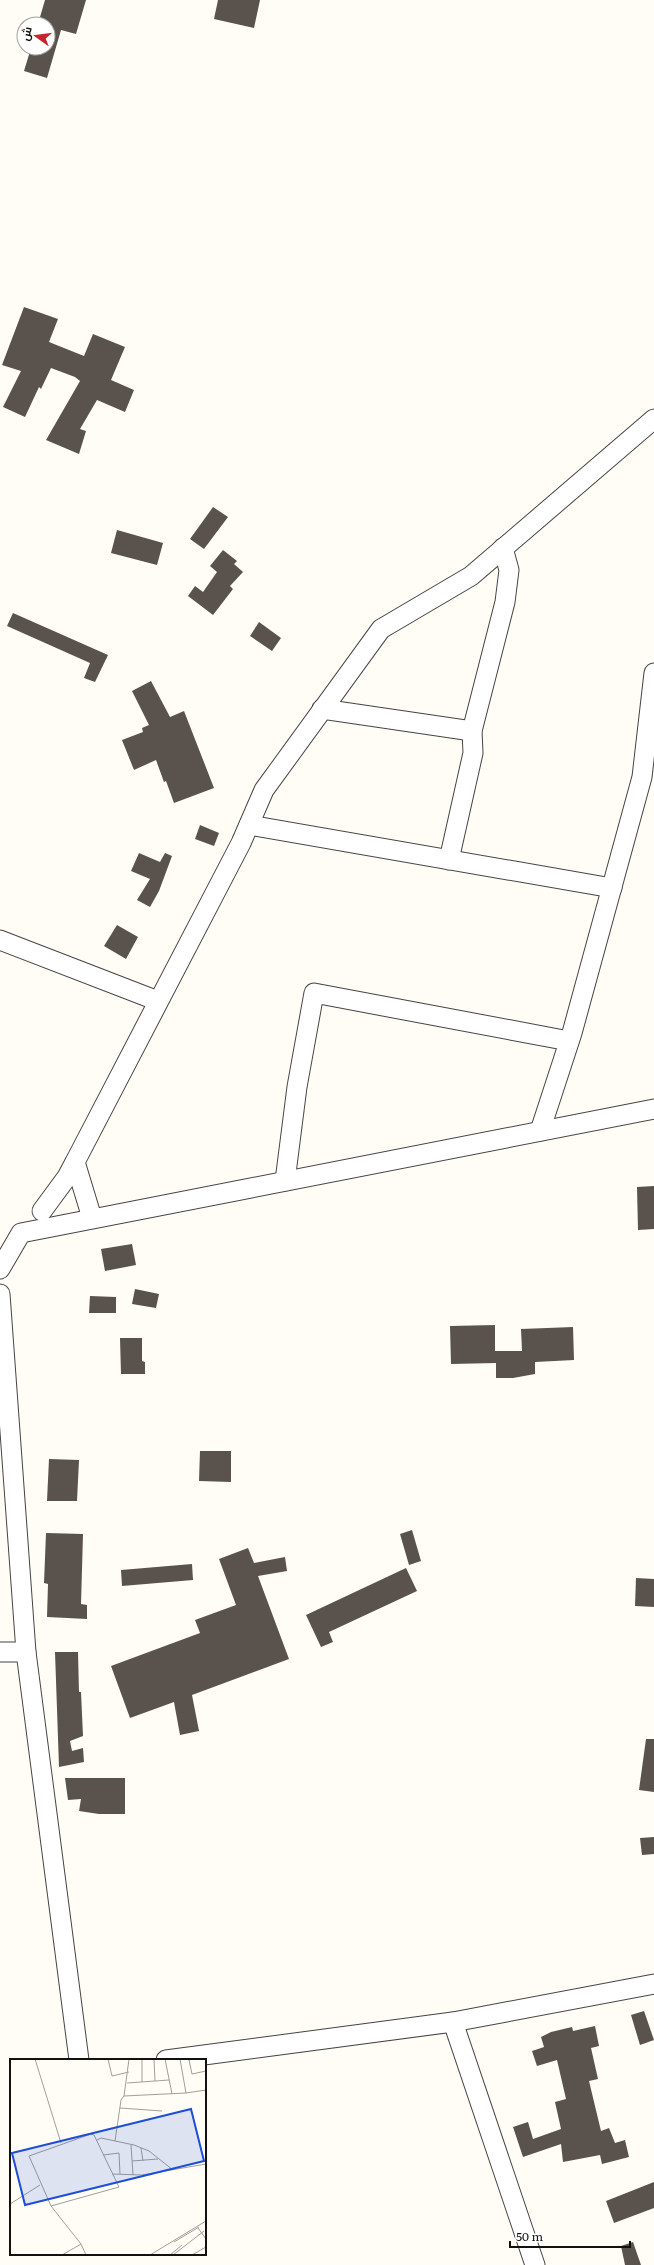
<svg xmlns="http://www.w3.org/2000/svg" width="654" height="2265" font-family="Literata,Cairo,serif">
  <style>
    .building { fill: #5a524d }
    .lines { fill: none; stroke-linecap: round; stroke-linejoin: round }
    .minor-casing { stroke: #444; stroke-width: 21 }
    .minor { stroke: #fff; stroke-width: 19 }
    .inset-road { fill: none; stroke: #a09f9a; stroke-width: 1 }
    .view { fill: #1d4ed8; fill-opacity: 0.15; stroke: #1d4ed8; stroke-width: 2 }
    .inset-edge { fill: none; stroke: #111; stroke-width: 2 }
  </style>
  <rect width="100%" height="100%" fill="#fffdf5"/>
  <g class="building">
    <polygon points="45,0 86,0 76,34 61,30 47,78 24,71 31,48 48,48 48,24 38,24"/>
    <polygon points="218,0 260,0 254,28 214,19"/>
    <polygon points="24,307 58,319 49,342 84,356 93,334 125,347 111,380 134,390 125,412 97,400 80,429 86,431 79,454 46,440 80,381 75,377 51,368 41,389 39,387 25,417 3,407 21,371 2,365"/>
    <polygon points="213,507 228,517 204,549 190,539"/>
    <polygon points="117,530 163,543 157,565 111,553"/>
    <polygon points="223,550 237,561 234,564 243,572 230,586 233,589 213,615 188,596 195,586 203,592 217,572 210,566"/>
    <polygon points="13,613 108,655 95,682 84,678 90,663 7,626"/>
    <polygon points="259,622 281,638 272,651 250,636"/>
    <polygon points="151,681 170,717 184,711 214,788 174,803 166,781 164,782 156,760 134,770 122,740 143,732 142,728 149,725 132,691"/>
    <polygon points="200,825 219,833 214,846 195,839"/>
    <polygon points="139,853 160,862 165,853 172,856 159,891 150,907 137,900 150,879 131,871"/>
    <polygon points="117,925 138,937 126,959 104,946"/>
    <polygon points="654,1186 654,1229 638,1230 637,1187"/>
    <polygon points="132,1244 136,1265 105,1271 101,1249"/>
    <polygon points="135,1289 159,1294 156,1308 132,1304"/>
    <polygon points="90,1296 116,1297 116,1313 89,1313"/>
    <polygon points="495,1325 495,1351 522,1351 521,1329 573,1327 574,1360 535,1362 535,1374 513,1378 496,1378 496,1363 451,1364 450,1326"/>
    <polygon points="120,1338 142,1338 142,1361 145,1362 145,1374 121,1374"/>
    <polygon points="200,1451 231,1451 231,1482 199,1481"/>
    <polygon points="49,1459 79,1460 77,1501 47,1501"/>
    <polygon points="412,1530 421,1561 409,1565 400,1534"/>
    <polygon points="46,1533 83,1534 81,1604 87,1605 87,1619 47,1617 48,1584 44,1583"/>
    <polygon points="248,1548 254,1563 285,1557 287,1571 258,1576 289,1659 192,1695 199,1731 180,1735 174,1702 130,1718 111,1666 200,1633 195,1620 236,1605 219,1559"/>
    <polygon points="192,1564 193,1580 122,1586 121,1570"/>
    <polygon points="406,1568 417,1591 329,1632 333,1642 321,1647 306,1615"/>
    <polygon points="636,1578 654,1579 654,1607 635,1606"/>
    <polygon points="55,1652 78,1652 79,1692 81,1692 83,1736 70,1741 72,1751 83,1748 84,1762 59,1767"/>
    <polygon points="646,1739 654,1739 654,1792 639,1790"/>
    <polygon points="65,1778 125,1778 125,1814 99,1814 79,1811 81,1799 68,1800"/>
    <polygon points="654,1837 654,1854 642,1855 640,1838"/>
    <polygon points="644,2011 654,2040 640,2045 631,2015"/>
    <polygon points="595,2026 599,2046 591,2048 598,2079 589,2081 601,2131 609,2128 615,2143 625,2140 629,2157 602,2164 600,2155 563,2162 561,2144 523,2157 513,2127 528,2122 533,2139 561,2129 555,2102 566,2099 557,2060 537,2066 532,2051 544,2047 541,2037 551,2032 572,2027 573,2031"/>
    <polygon points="654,2182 654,2208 614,2223 606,2201"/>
    <polygon points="633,2242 641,2265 625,2265 621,2246"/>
  </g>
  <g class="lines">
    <g class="minor-casing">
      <g id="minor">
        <polyline points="322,709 472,731"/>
        <polyline points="249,825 612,888"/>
        <polyline points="449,860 473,753 472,731 505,602 509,570 503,548"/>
        <polyline points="0,940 158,1001"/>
        <polyline points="540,1131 572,1033 642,777 654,673"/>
        <polyline points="285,1181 297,1087 314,993 569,1041"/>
        <polyline points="42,1211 67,1177 75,1162"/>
        <polyline points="92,1218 75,1162 241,843 264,790 381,629 471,576 654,419"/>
        <polyline points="0,1269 21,1233 654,1109"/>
        <polyline points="0,1294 26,1652 79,2060"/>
        <polyline points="0,1652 26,1652"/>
        <polyline points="453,2022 535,2265"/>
        <polyline points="166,2060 453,2022 654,1984"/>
      </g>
    </g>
    <use href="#minor" class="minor"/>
  </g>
  <g transform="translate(10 2059)">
    <rect width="196" height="196" fill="#fffdf5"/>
    <path class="inset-road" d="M25,0l26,84M98,0l4,17 17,-4M119,0l-5,37 62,-3 -6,-34M132,0v23M144,0l1,22M155,0l7,35M183,0l-4,1 3,14 14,-3M117,24l42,-3M176,34l20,-3M110,49l42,3M87,81l4,-2 33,7 15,6 24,19M105,82l6,-41 3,-4M121,86l2,30M131,89l2,13M93,96l16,-2 1,21M122,102l26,-2M102,115l30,1 64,-11M0,145l30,-19M41,147l68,-19 -25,-52 -3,-1 -62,22 22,50 30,38M188,169l8,11M164,183l25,-15M52,196l19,-11 5,11M140,196l56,-34M160,196l12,-10M163,196l31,-24M182,196l14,-8"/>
    <path class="view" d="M181,50l13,52 -179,44 -13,-52z"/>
    <rect width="196" height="196" class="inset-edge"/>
  </g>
  <g transform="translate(36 36) rotate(284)"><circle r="19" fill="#ffffff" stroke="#a0a0a0"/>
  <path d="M0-3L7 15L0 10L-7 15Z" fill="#c4262e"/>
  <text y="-6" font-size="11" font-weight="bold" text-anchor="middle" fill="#111111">ش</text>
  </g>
  <path d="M510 2241v6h120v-6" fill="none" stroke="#111111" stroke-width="2"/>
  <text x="516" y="2241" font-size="12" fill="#111111" stroke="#ffffff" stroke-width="3" paint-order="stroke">50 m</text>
</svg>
